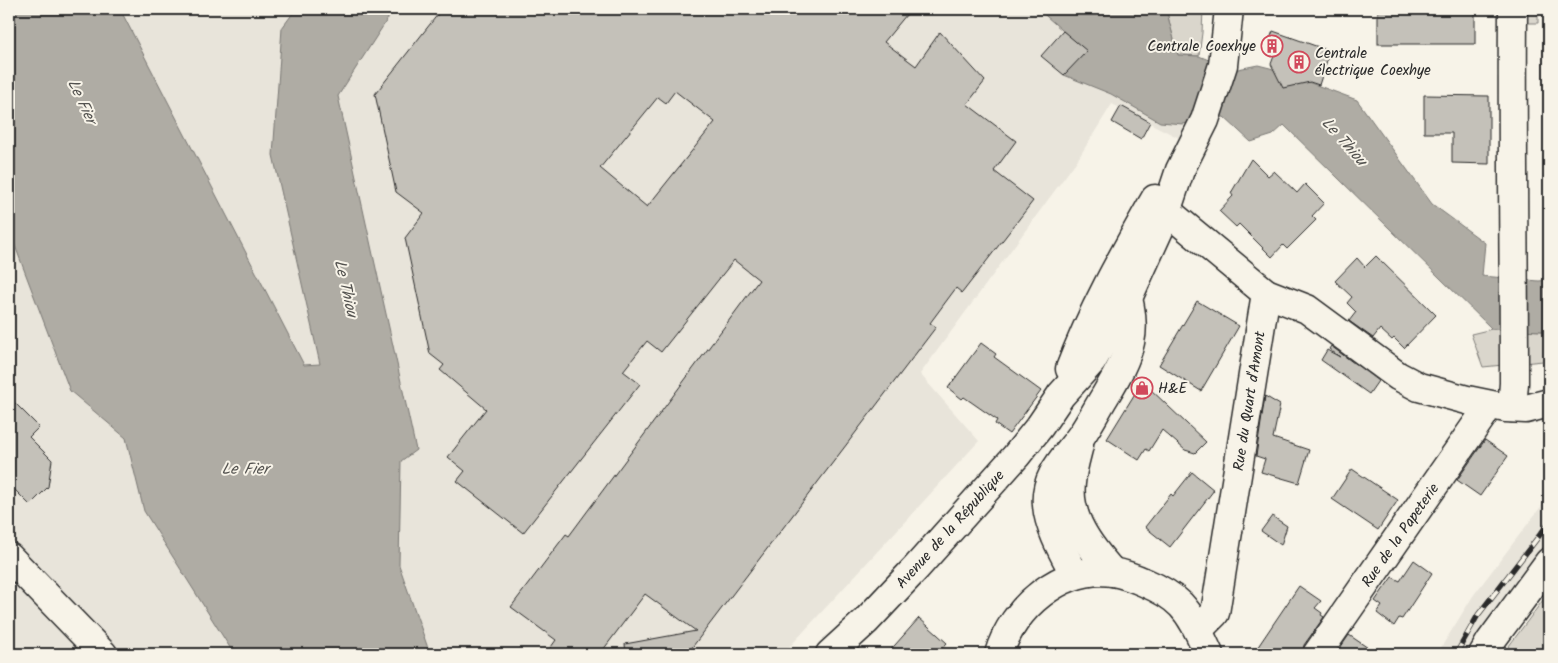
<svg xmlns="http://www.w3.org/2000/svg" width="1558" height="663" font-family="Kalam,sans-serif">
  <style>
    .built { fill: #e8e4da }
    .green { fill: #dad6cc; stroke: #82807c }
    .water { fill: #afaca4; stroke: #7a7874 }
    .building { fill: #c4c1b9; stroke: #2b2b2b; fill-rule: evenodd }
    .lines { fill: none; stroke-linecap: round; stroke-linejoin: round }
    .street-casing { stroke: #2b2b2b; stroke-width: 31 }
    .secondary-casing { stroke: #2b2b2b; stroke-width: 31 }
    .street { stroke: #f7f3e8; stroke-width: 28 }
    .secondary { stroke: #f7f3e8; stroke-width: 28 }
    .rail-casing { stroke: #2b2b2b; stroke-width: 5.5 }
    .rail { stroke: #f7f3e8; stroke-width: 4; stroke-dasharray: 11; stroke-linecap: butt }
    .labels { text-anchor: middle; stroke-width: 4; stroke-linejoin: round; paint-order: stroke }
    .poi-label { font-size: 15px; fill: #2b2b2b; stroke: #f7f3e8; text-anchor: start }
    .street-label { font-size: 15px; fill: #2b2b2b; stroke: #f7f3e8 }
    .water-label { font-size: 16px; font-style: italic; fill: #53524f; stroke: #f7f3e8 }
  </style>
  <rect width="100%" height="100%" fill="#f7f3e8"/>
  <filter id="ink" filterUnits="userSpaceOnUse"><feTurbulence type="fractalNoise" baseFrequency=".02" numOctaves="2"/><feDisplacementMap in="SourceGraphic" scale="10" xChannelSelector="R" yChannelSelector="G"/><feConvolveMatrix kernelMatrix="1 2 1 2 8 2 1 2 1" color-interpolation-filters="sRGB"/></filter>
  <g filter="url(#ink)">
    <g class="built">
      <polygon points="9,9 1203,9 1202,33 1199,56 1183,123 1183,140 1112,104 1078,159 920,374 979,441 783,654 9,654"/>
      <polygon points="1549,496 1549,548 1474,654 1437,654 1473,596"/>
    </g>
    <g class="green">
      <polygon points="1166,9 1203,9 1202,33 1199,56 1178,55"/>
      <polygon points="1522,9 1538,9 1538,23 1519,23"/>
      <polygon points="1492,329 1543,331 1549,329 1549,366 1543,361 1483,367 1471,334"/>
      <polygon points="1549,592 1549,654 1503,654"/>
    </g>
    <g class="water">
      <polygon points="9,9 120,9 304,365 320,364 273,155 282,28 296,9 394,9 338,96 416,450 401,461 399,565 430,654 234,654 144,511 126,438 70,391 9,230"/>
      <polygon points="1038,9 1166,9 1178,55 1199,56 1233,70 1258,65 1270,68 1357,100 1432,204 1485,243 1482,276 1539,281 1549,280 1549,329 1543,331 1492,329 1284,125 1273,135 1251,142 1224,117 1183,124 1160,122 1111,94 1064,75 1086,51"/>
    </g>
    <g class="building">
      <path d="M442,9h469l-27,33 32,24 24,-34 45,49 -18,23 49,37 -22,30 39,30 -71,92 -6,-5 -26,35 6,4 -249,327h-61l-1,-10 71,-13 -51,-37 -45,60h-54l10,-14 -45,-33 55,-73 3,2 190,-256 -25,-20 -73,92 -14,-11 -24,30 17,13 -117,149 -66,-52 8,-10 -17,-14 38,-48 -46,-39 4,-5 -14,-11 -25,-116 19,-25 -28,-21 -21,-98zM675,91l40,31 -68,85 -47,-39 58,-71 8,6z"/>
      <rect x="1378" y="9" width="97" height="35"/>
      <polygon points="1063,31 1087,51 1064,75 1041,56"/>
      <polygon points="1273,31 1330,51 1319,85 1310,82 1283,88 1271,64 1274,56 1265,52"/>
      <polygon points="1424,95 1489,96 1489,164 1452,163 1452,133 1424,133"/>
      <polygon points="1121,106 1150,122 1141,139 1112,122"/>
      <polygon points="1251,159 1268,176 1274,171 1297,193 1305,184 1324,203 1312,216 1316,220 1287,249 1283,245 1272,257 1239,224 1236,227 1219,211 1233,196 1231,193"/>
      <polygon points="1376,256 1436,315 1404,348 1394,338 1392,340 1380,329 1373,338 1349,321 1356,312 1347,303 1352,297 1335,281 1357,258 1365,267"/>
      <polygon points="1197,301 1239,326 1201,391 1159,365"/>
      <polygon points="981,343 996,354 994,357 1041,391 1009,434 995,424 997,420 964,397 962,399 948,388"/>
      <polygon points="1331,346 1378,381 1369,394 1321,360 1327,350 1340,357 1329,349"/>
      <polygon points="1139,387 1148,387 1206,442 1195,453 1185,450 1162,430 1149,451 1146,449 1139,460 1107,439"/>
      <polygon points="1265,396 1280,405 1273,438 1309,450 1299,483 1261,472 1265,459 1256,456"/>
      <polygon points="9,397 39,427 29,437 52,460 48,487 30,505 9,484"/>
      <polygon points="1485,440 1508,456 1480,496 1457,480"/>
      <polygon points="1352,469 1398,500 1378,530 1332,499"/>
      <polygon points="1192,472 1214,490 1170,547 1145,527 1171,494 1173,496"/>
      <polygon points="1272,516 1287,526 1281,545 1261,531"/>
      <polygon points="1414,560 1432,573 1402,619 1399,618 1394,626 1377,613 1382,606 1375,601 1392,577 1400,581"/>
      <polygon points="1299,586 1321,601 1315,608 1322,613 1321,615 1324,617 1304,645 1302,654 1253,654"/>
      <polygon points="919,618 947,643 937,654 887,654"/>
      <polygon points="1349,635 1377,654 1336,654"/>
    </g>
    <g class="lines">
      <g class="street-casing">
        <g id="street">
          <polyline points="1167,211 1266,293 1215,613 1198,630"/>
          <polyline points="1266,293 1307,309 1398,376 1419,387 1467,400 1506,408 1526,409 1549,403"/>
          <path d="M1512,408l2,-25c0,-125 -2,-250 -1,-374"/>
          <path d="M1079,445c-3,12 -7,25 -8,38 -4,35 19,64 41,89"/>
          <path d="M1075,575c-11,-21 -26,-46 -28,-70 -3,-30 19,-48 34,-69 9,-13 16,-27 24,-40 25,-42 36,-65 18,-113"/>
          <polyline points="1317,654 1483,415"/>
          <polyline points="1483,654 1490,642 1549,562"/>
        </g>
      </g>
      <g class="secondary-casing">
        <g id="secondary">
          <path d="M1070,369c22,-59 54,-115 85,-170"/>
          <polyline points="9,557 103,654"/>
          <polyline points="830,654 866,621 916,568 1016,456 1040,426 1061,395 1092,361 1128,298 1163,221 1180,170 1205,120 1223,65 1229,9"/>
          <path d="M999,654c13,-46 63,-89 114,-82 11,2 22,6 33,11 12,5 25,12 35,22 13,14 20,32 28,49"/>
        </g>
      </g>
      <use href="#street" class="street"/>
      <use href="#secondary" class="secondary"/>
      <g class="rail-casing">
        <polyline id="rail" points="1456,654 1478,615 1549,523"/>
      </g>
      <use href="#rail" class="rail"/>
    </g>
  </g>
  <defs>
    <g id="building-ring" transform="scale(1.125)"><circle r="9.5" fill="#f7f3e8" stroke="#d1495b" stroke-width="1.5"/><path d="M-4-6H4V6H1V3H-1V6H-4ZM-2.5-4.3h1.7v1.8h-1.7ZM.8-4.3h1.7v1.8H.8ZM-2.5-1h1.7V.8h-1.7ZM.8-1h1.7V.8H.8Z" fill="#d1495b"/></g>
    <g id="shop-ring" transform="scale(1.125)"><circle r="9.5" fill="#f7f3e8" stroke="#d1495b" stroke-width="1.5"/><path d="M-5-2.5h2.3a2.7 3.5 0 0 1 5.4 0H5L5.5 6h-11ZM-1.5-2.5h3a1.5 2.3 0 0 0-3 0Z" fill="#d1495b"/></g>
  </defs>
  <g fill-rule="evenodd">
    <use href="#building-ring" x="1272" y="46"/>
    <use href="#building-ring" x="1299" y="62"/>
    <use href="#shop-ring" x="1142" y="388"/>
  </g>
  <g class="labels">
    <g class="poi-label">
      <text x="1256" y="51" text-anchor="end">Centrale Coexhye</text>
      <text x="1315" y="58">Centrale<tspan x="1315" dy="17">électrique Coexhye</tspan></text>
      <text x="1158" y="393">H&amp;E</text>
    </g>
    <g class="street-label">
      <text transform="translate(1249 401) rotate(-81)" y="5">Rue du Quart d'Amont</text>
      <text transform="translate(950 529) rotate(-48)" y="5">Avenue de la République</text>
      <text transform="translate(1400 535) rotate(-55)" y="5">Rue de la Papeterie</text>
    </g>
    <g class="water-label">
      <text transform="translate(83 101) rotate(65)" y="6">Le Fier</text>
      <text transform="translate(1345 141) rotate(48)" y="6">Le Thiou</text>
      <text transform="translate(347 288) rotate(77)" y="6">Le Thiou</text>
      <text x="245" y="474">Le Fier</text>
    </g>
  </g>
  <rect width="1558" height="663" fill="none" stroke="#f7f3e8" stroke-width="30"/>
  <rect x="15" y="15" width="1528" height="633" fill="none" stroke="#2b2b2b" stroke-width="2" filter="url(#ink)"/>
</svg>
